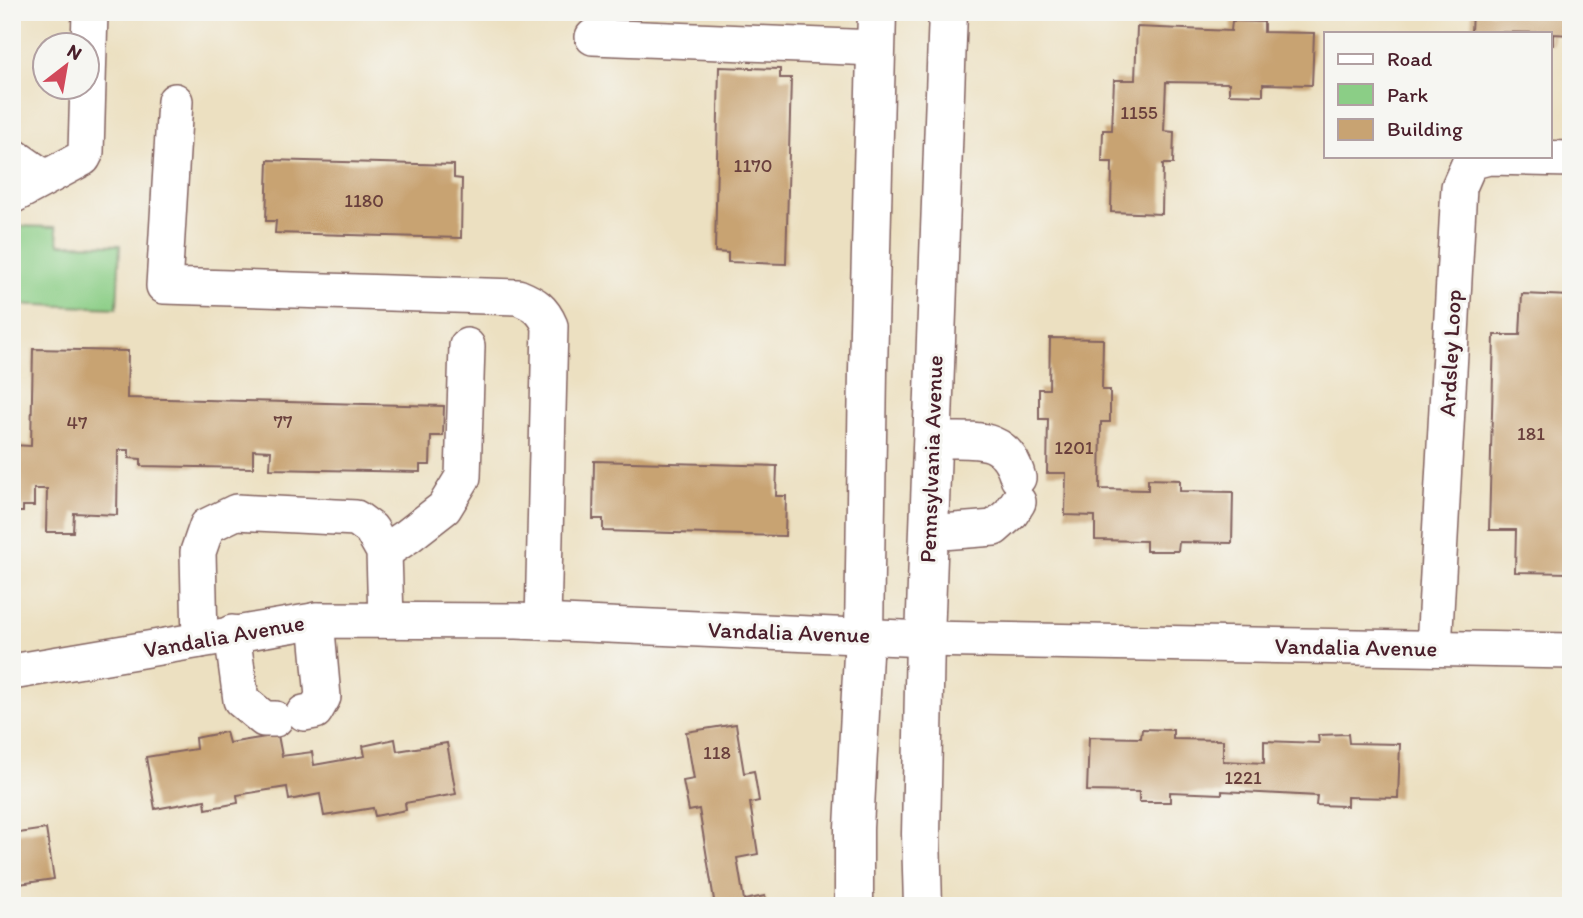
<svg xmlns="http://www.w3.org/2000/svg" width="1583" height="918" font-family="Itim,sans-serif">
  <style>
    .green { fill: #8bce86; stroke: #6a7658; stroke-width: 2 }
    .building { fill: #c8a372 }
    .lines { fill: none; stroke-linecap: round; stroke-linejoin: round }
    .minor-casing { stroke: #836360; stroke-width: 38 }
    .major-casing { stroke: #836360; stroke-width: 41 }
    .minor { stroke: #fff; stroke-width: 35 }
    .major { stroke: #fff; stroke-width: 38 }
    .labels { text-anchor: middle; stroke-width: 6; stroke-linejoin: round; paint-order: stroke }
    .number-label { font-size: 19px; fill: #6a403d }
    .street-label { font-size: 23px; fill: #4a1f2b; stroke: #f6f6f2 }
  </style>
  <rect width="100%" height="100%" fill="#f6f6f2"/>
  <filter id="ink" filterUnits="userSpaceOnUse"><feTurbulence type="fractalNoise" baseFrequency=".0143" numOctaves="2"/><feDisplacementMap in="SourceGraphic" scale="14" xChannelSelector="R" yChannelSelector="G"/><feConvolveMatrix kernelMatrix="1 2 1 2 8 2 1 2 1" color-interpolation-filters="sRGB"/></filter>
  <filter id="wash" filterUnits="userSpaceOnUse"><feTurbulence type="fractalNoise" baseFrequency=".00686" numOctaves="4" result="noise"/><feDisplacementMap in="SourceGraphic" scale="28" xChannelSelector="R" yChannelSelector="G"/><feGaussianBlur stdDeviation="1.57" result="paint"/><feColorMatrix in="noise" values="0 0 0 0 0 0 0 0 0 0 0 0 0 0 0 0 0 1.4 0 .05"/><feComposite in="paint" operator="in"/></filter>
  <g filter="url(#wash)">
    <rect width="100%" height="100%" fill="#ece0c1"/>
    <polygon class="green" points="12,226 56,227 59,244 120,245 117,308 12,304"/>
    <g id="blocks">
      <g class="building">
        <polygon points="1472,12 1571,12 1571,35 1553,34 1553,45 1550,45 1550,33 1471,32"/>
        <polygon points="1232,21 1264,22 1264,32 1314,33 1312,85 1263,84 1263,95 1229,94 1229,83 1166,82 1164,131 1174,132 1173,164 1163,164 1162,214 1111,212 1112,162 1102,162 1103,130 1112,130 1114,80 1135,80 1137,27 1231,31"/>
        <polygon points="719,67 780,69 780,78 791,78 786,264 728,262 728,253 715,252"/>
        <polygon points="268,160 454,165 454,178 462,179 461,238 275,233 276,221 266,221"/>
        <polygon points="1522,294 1571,296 1571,573 1515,572 1516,530 1489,530 1494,335 1520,335"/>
        <polygon points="1050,338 1103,339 1102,390 1110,390 1110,422 1101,422 1100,489 1148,490 1148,479 1180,480 1180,491 1233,492 1232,543 1179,542 1178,551 1146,551 1146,541 1095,540 1095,516 1065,515 1066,473 1047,473 1048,419 1039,419 1039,389 1049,389"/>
        <polygon points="33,349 128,351 127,398 444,406 443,436 431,436 430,465 420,465 420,472 270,469 271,451 253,450 253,468 141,466 141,459 129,458 129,450 118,450 117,515 74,513 73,532 46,532 47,489 34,489 34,506 23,506 23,512 12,512 12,445 31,446"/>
        <polygon points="594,461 777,466 776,496 786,496 785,536 603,531 603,519 593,519"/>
        <polygon points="736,724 744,773 754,771 759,801 750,803 758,854 737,858 744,900 765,896 767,906 715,906 699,809 689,811 683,781 694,779 686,732"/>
        <polygon points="1142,729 1173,730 1173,739 1223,740 1223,761 1264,763 1264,741 1319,743 1318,735 1348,734 1349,743 1400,744 1398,798 1347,797 1347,806 1316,805 1317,796 1222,791 1222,794 1170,792 1170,802 1139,802 1139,792 1087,791 1089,737 1141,738"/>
        <polygon points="226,732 229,743 278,735 282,756 312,752 314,765 365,756 363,746 395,739 397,751 447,743 456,794 405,803 406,810 375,816 373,808 324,816 320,794 289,800 287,787 237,795 238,803 206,809 205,800 155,809 146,757 196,749 195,738"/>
        <polygon points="46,829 54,879 12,885 12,834"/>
      </g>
    </g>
  </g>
  <g filter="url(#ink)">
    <use href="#blocks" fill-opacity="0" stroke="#836360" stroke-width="2"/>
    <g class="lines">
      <g class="minor-casing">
        <g id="minor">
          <polyline points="593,37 876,48"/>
          <path d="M175,101l-11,185 354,11c17,7 25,12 32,29l-7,296"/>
          <polyline points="12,155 45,178"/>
          <polyline points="12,196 83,158 86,152 90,12"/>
          <path d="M932,440c41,1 74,-8 86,38"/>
          <polyline points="929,533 994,528 1011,513 1018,502"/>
          <polyline points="384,552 408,536 444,508 463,477 467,346"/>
          <polyline points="232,633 241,700 264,719 275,719"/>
          <polyline points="200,640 198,552 207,526 236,512 356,518 371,529 384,552 386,620"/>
          <polyline points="1434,648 1459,187 1470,162 1489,157 1571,159"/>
          <polyline points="12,672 319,620 517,621 925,639 1571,651"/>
          <polyline points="304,713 315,711 323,697 316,620"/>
        </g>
      </g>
      <g class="major-casing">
        <g id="major">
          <polyline points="854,906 854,828 864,635 868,370 877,12"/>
          <polyline points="923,906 921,834 925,639 948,12"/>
        </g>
      </g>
      <use href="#minor" class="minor"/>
      <use href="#major" class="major"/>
    </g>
  </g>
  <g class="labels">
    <g class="number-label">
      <text x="1139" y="119">1155</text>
      <text x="753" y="172">1170</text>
      <text x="364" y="207">1180</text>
      <text x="283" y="428">77</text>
      <text x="77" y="429">47</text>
      <text x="1531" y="440">181</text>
      <text x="1074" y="454">1201</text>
      <text x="717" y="759">118</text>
      <text x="1243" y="784">1221</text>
    </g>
    <g class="street-label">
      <text transform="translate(1450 353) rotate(-87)" y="8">Ardsley Loop</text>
      <text transform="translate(931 459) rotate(-88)" y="8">Pennsylvania Avenue</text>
      <text transform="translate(789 632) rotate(2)" y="8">Vandalia Avenue</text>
      <text transform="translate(224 636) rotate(-10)" y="8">Vandalia Avenue</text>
      <text transform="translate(1356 647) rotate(1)" y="8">Vandalia Avenue</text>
    </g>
  </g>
  <rect width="1583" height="918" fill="none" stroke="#f6f6f2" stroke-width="42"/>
  <rect x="1324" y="32" width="228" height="126" fill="#f6f6f2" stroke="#b1a0a2" stroke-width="2"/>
  <rect x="1338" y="54" width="35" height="10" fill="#ffffff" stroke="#b1a0a2" stroke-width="2"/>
  <text x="1387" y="66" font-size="21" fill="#4a1f2b">Road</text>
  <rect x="1338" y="84" width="35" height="21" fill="#8bce86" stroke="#b1a0a2" stroke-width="2"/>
  <text x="1387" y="102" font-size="21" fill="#4a1f2b">Park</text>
  <rect x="1338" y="119" width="35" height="21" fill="#c8a372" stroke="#b1a0a2" stroke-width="2"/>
  <text x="1387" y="136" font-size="21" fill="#4a1f2b">Building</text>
  <g transform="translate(66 66) rotate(31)"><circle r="33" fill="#f6f6f2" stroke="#b1a0a2" stroke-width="2"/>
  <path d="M0-5L12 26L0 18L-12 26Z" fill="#d1495b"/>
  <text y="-10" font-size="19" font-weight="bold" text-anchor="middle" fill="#4a1f2b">N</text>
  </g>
</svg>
